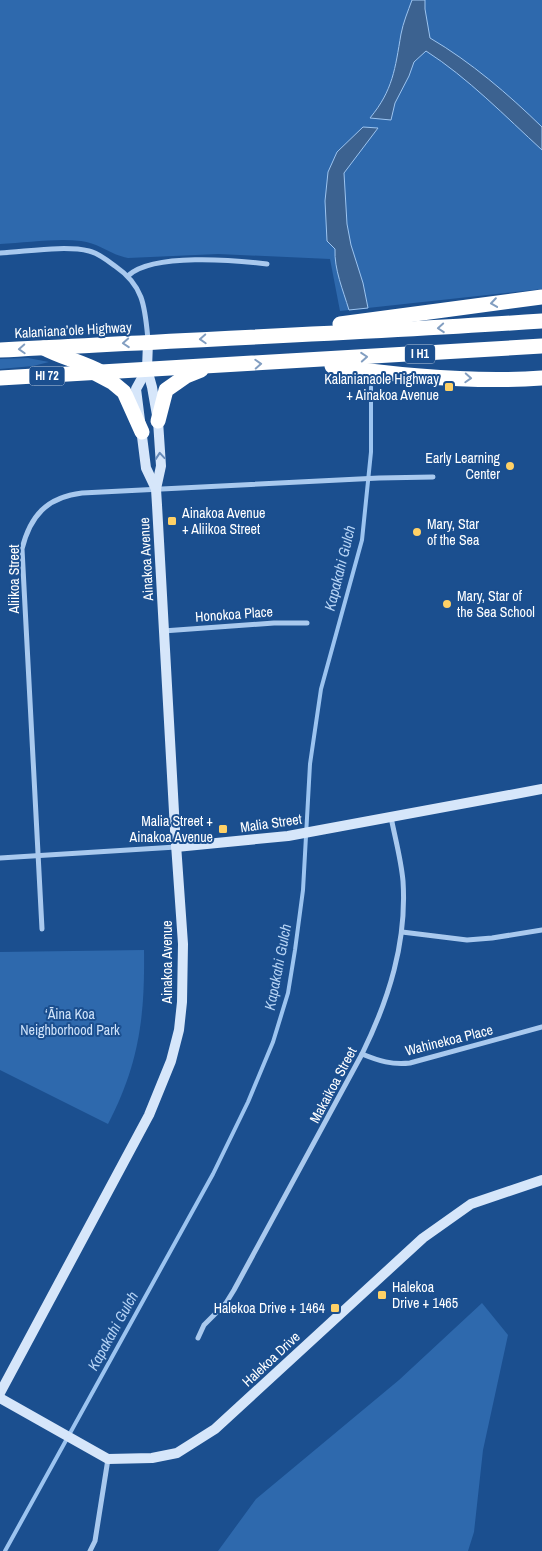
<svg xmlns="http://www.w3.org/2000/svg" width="542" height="1551" font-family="'Archivo Narrow',sans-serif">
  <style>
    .green { fill: #2e69ad }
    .water { fill: #3c6290; stroke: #9cc4f0 }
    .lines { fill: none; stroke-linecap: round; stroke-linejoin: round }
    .stream { stroke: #9cc4f0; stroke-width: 4 }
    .street { stroke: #a9c9ee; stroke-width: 5 }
    .secondary { stroke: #d6e6fa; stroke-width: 10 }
    .highway { stroke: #fff; stroke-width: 15 }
    .oneway { stroke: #829ec1 }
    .oneway2 { stroke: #668bba }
    .poi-dot { fill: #ffd166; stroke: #1b4f8f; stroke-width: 2 }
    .labels { text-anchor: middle; stroke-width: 4; stroke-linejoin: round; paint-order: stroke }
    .shield { fill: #1b4f8f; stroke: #bbcadd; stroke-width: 1 }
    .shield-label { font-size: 12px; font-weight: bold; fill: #fff }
    .street-label { font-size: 14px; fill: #fff; stroke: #1b4f8f }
    .poi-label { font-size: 14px; fill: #fff; stroke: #1b4f8f; text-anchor: end }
    .park-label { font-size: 14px; fill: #cfe3fa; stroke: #1b4f8f }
    .water-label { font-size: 15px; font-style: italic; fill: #b5d3f5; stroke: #1b4f8f }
  </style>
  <rect width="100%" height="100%" fill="#1b4f8f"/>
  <g class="green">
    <path d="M0,0h542v289l-202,22 -10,-52 -112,-5 -90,4c-17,-3 -29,-15 -47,-17 -26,-3 -55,2 -81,3z"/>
    <polygon points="28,358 49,362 33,366 0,369 0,359"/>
    <path d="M144,950c1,67 -5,114 -36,174l-108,-54v-118z"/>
    <polygon points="482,1303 508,1335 483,1450 474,1532 468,1551 218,1551 256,1499 399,1380"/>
  </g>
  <g class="water">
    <path d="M412,0h13v9l5,29c41,24 78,56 112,89v23c-36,-33 -75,-73 -116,-99l-12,11 -5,14 -14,27 -4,17 -21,-2c23,-28 25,-49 31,-84 2,-11 7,-23 11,-34z"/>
    <path d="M363,127l15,1 -34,45 3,51 4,21 12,38 5,25 -19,2c-6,-20 -15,-41 -14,-61l-8,-8 -2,-40 3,-29 9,-20z"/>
  </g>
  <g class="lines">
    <polyline class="stream" points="5,1551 213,1174 248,1102 273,1042 288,993 295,950 303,890 310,764 321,689 362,540 371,452 371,387"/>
    <g class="street">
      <path d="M0,253c25,-1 64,-8 89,-2 9,2 18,9 26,15 29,20 30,41 33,74"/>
      <path d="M129,275c25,-22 105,-15 138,-11"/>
      <polyline points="163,631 274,623 307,623"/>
      <polyline points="0,858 176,847"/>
      <path d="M42,929l-20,-380c8,-33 25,-52 60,-56l297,-15 54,-1"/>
      <polyline points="402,932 467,940 492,938 542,930"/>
      <path d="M362,1054c17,7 30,11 48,9l132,-36"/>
      <path d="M198,1338l6,-13 22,-22 8,-13 128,-236c27,-55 45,-112 41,-173 -2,-22 -8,-43 -12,-64"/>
      <polyline points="90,1551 95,1541 108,1459"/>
    </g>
    <g class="secondary">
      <polyline points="147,369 136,389 146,468 156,489"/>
      <polyline points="176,847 288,836 542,789"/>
      <polyline points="0,1393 149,1115 171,1061 179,1030 182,1002 183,944 175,830 157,505 156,489 161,466 158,421 152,387 147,369 148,342"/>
      <polyline points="0,1398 108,1459 152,1458 177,1453 215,1429 423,1238 471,1204 542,1180"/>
    </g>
    <g class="highway">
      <polyline points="340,324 542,297"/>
      <path d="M44,348c19,10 39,14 57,24"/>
      <path d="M0,350c181,-10 361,-17 542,-29"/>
      <path d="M332,366c69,10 140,17 210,12"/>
      <polyline points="95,373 112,382 124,392 142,432"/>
      <polyline points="0,378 542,346"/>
      <polyline points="158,421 166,390 186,376 201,370"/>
    </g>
  </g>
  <defs><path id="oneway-chevron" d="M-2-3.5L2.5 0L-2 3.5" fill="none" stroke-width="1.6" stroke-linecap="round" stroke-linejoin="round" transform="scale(1.25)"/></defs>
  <g class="oneway">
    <use href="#oneway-chevron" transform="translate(494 303) rotate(172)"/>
    <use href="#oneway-chevron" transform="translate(441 328) rotate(176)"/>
    <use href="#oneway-chevron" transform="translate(203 339) rotate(177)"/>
    <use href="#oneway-chevron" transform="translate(126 343) rotate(176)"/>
    <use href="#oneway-chevron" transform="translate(22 349) rotate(177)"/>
    <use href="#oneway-chevron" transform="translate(364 357) rotate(-4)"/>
    <use href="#oneway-chevron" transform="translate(258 364) rotate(-3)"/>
    <use href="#oneway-chevron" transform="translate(468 378) rotate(3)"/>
  </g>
  <use class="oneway2" href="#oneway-chevron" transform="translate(160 456) rotate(-95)"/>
  <g class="poi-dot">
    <rect x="444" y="382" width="10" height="10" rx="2.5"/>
    <circle cx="510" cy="466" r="5"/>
    <rect x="167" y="516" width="10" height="10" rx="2.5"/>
    <circle cx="417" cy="532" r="5"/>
    <circle cx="447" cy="604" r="5"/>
    <rect x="218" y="824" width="10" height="10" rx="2.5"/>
    <rect x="377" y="1290" width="10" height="10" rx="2.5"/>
    <rect x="330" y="1303" width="10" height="10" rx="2.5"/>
  </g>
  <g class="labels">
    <g class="shield">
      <rect x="405" y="344.5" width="30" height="19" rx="4"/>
      <rect x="29.5" y="366.5" width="35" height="19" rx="4"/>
    </g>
    <g class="shield-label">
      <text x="420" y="358">I H1</text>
      <text x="47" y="380">HI 72</text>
    </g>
    <g class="street-label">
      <text transform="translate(73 330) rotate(-3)" y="5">Kalaniana’ole Highway</text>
      <text transform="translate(146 559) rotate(-93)" y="5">Ainakoa Avenue</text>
      <text transform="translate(14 579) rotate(-90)" y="5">Aliikoa Street</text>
      <text transform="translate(234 614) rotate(-4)" y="5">Honokoa Place</text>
      <text transform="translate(271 823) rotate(-8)" y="5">Malia Street</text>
      <text transform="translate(167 962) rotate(-90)" y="5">Ainakoa Avenue</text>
      <text transform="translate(449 1040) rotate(-14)" y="5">Wahinekoa Place</text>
      <text transform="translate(333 1085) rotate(-62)" y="5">Makaikoa Street</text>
      <text transform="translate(271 1359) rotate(-43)" y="5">Halekoa Drive</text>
    </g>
    <g class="poi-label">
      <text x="439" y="384">Kalanianaole Highway<tspan x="439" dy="16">+ Ainakoa Avenue</tspan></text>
      <text x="500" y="463">Early Learning<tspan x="500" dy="16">Center</tspan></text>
      <text x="182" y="518" text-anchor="start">Ainakoa Avenue<tspan x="182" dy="16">+ Aliikoa Street</tspan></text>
      <text x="427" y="529" text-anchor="start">Mary, Star<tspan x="427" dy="16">of the Sea</tspan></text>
      <text x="457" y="601" text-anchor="start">Mary, Star of<tspan x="457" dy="16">the Sea School</tspan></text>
      <text x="213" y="826">Malia Street +<tspan x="213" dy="16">Ainakoa Avenue</tspan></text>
      <text x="392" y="1292" text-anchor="start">Halekoa<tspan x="392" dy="16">Drive + 1465</tspan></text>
      <text x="325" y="1313">Halekoa Drive + 1464</text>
    </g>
    <g class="park-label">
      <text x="70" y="1019">‘Āina Koa<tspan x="70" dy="16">Neighborhood Park</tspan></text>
    </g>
    <g class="water-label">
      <text transform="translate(340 568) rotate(-76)" y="5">Kapakahi Gulch</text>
      <text transform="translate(278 967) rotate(-79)" y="5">Kapakahi Gulch</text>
      <text transform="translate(113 1331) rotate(-61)" y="5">Kapakahi Gulch</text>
    </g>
  </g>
</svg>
